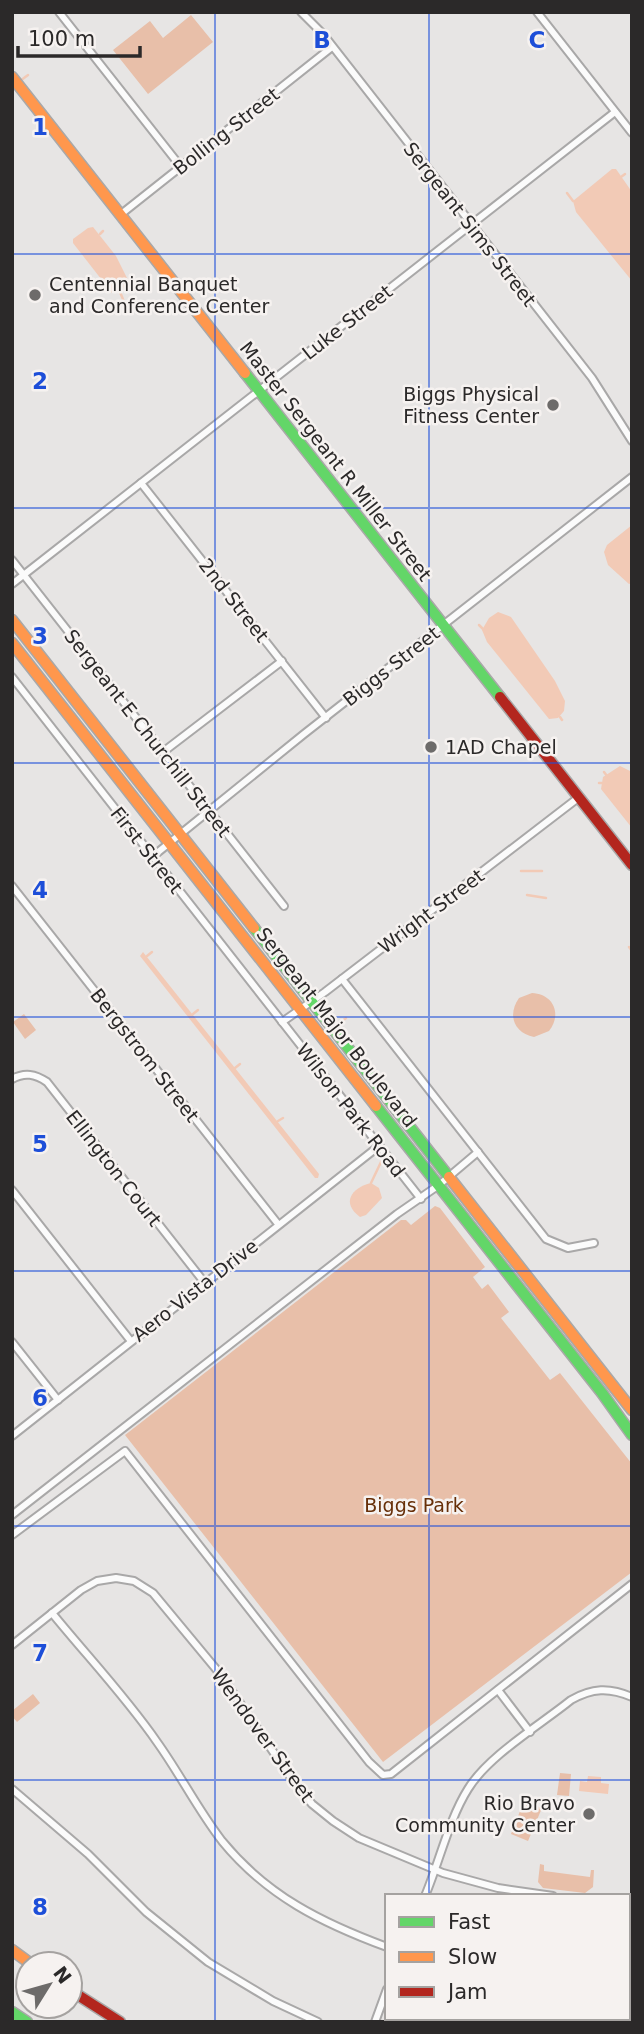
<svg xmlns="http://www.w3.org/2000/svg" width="644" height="2034" font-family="'DejaVu Sans',sans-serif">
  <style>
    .green { fill: #e8bfa9 }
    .water { fill: #f2cab6 }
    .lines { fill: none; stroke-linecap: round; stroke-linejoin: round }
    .stream { stroke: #f2cab6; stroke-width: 2.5 }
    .street-casing { stroke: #a9a8a8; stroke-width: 10 }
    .fast-casing { stroke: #a9a8a8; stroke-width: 13 }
    .slow-casing { stroke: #a9a8a8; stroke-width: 13 }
    .jam-casing { stroke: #a9a8a8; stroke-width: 13 }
    .street { stroke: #fbfbfb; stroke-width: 6 }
    .fast { stroke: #63d668; stroke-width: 10 }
    .slow { stroke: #ff974d; stroke-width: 10 }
    .jam { stroke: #b3261e; stroke-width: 10 }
    .grid { fill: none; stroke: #1d4ed8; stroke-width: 2; stroke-opacity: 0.55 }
    .poi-dot { fill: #6d6b6a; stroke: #f6f2f0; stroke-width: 2.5 }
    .labels { text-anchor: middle; stroke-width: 5; stroke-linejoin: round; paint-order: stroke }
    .street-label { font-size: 19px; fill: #2b2929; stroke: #f6f2f0 }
    .poi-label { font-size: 19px; fill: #2b2929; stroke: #f6f2f0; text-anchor: start }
    .park-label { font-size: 19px; fill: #672f08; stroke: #f6f2f0 }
    .grid-label { font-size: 23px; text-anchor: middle; font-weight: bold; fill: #1d4ed8; stroke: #f6f2f0; stroke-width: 5; stroke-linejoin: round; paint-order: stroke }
  </style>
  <rect width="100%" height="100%" fill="#e7e5e4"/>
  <g class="green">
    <polygon points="191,15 213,42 148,94 113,50 150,21 163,38"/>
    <path d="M532,993c22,1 30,22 17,38l-15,6c-20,-4 -27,-22 -15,-39z"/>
    <polygon points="24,1014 36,1030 25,1039 13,1022"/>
    <polygon points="435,1206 440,1208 485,1267 473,1277 482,1289 488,1284 509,1312 501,1318 550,1380 560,1373 632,1464 632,1572 383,1762 125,1435 401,1220 406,1220 411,1225"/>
    <polygon points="33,1694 40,1703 17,1722 12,1716 12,1711"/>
    <polygon points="560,1773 571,1774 569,1796 557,1795"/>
    <polygon points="524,1801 542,1808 528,1841 511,1834"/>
    <polygon points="540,1864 544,1865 544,1871 590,1877 591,1870 594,1870 593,1887 585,1893 543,1888 538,1882"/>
  </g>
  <g class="water">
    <polygon points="612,169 616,169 632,192 632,281 576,212 573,201"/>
    <polygon points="93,227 116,256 129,282 120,292 112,293 73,243 73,239 88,228"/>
    <polygon points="632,525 632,583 629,584 608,565 604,552 607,545"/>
    <polygon points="498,612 511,617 555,681 565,701 564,711 558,718 549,719 487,642 482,630 489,618"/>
    <polygon points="620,766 632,772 632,828 601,789 603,777"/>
    <polygon points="143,952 319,1174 318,1178 315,1178 140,956"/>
    <path d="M371,1183l8,5 3,10 -16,17 -6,2c-19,-14 -9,-29 11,-34z"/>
    <polygon points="588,1776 601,1777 601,1783 609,1784 608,1794 579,1791 580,1781 587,1782"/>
    <polygon points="486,2018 566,2018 567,2022 502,2022"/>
  </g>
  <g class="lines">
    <g class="stream">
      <polyline points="20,81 28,75"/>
      <polyline points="621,177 625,174"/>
      <polyline points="567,193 573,201"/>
      <polyline points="100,234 103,231"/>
      <polyline points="120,292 127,309"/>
      <polyline points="479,625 483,629"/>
      <polyline points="560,717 562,720"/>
      <polyline points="604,772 607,776"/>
      <polyline points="599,783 602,783"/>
      <polyline points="521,871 542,871"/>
      <polyline points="527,895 546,898"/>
      <polyline points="629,947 632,951"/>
      <polyline points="147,956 152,952"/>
      <polyline points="193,1014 198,1010"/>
      <polyline points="335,1027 346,1018"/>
      <polyline points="235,1068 240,1064"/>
      <polyline points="278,1121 283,1118"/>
      <polyline points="371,1183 381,1162 387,1156"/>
    </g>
    <g class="street-casing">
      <g id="street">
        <polyline points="59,12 181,167"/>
        <polyline points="301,12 323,34 592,378 632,441"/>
        <polyline points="537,12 632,133"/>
        <polyline points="120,215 332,47"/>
        <polyline points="141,483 326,718"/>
        <polyline points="12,560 284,906"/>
        <polyline points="12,584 615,112"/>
        <polyline points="12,677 421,1199"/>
        <polyline points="163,752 282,661"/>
        <polyline points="152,857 304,734 632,477"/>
        <polyline points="12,886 278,1224"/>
        <polyline points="342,979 546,1239 568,1248 594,1243"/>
        <polyline points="282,1022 325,992 578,798"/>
        <path d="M12,1079c13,-7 23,-5 35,3l157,200"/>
        <polyline points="12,1190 130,1340"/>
        <polyline points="12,1342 58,1400"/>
        <polyline points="12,1436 379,1146"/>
        <polyline points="12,1515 397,1214 439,1185 478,1152"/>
        <polyline points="12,1535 125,1451 369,1762 383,1775 391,1774 632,1584"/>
        <path d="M52,1613c35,43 74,84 105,129 23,32 41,68 65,99 45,55 100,82 165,106"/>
        <polyline points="12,1645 81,1590 97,1581 116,1578 134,1581 153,1593 221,1675 293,1781 312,1804 333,1821 359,1838 443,1873 498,1888 553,1896"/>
        <polyline points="498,1690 530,1732"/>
        <polyline points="12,1789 88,1854 146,1912 208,1962 273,2001 318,2022"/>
        <path d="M425,1896c14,-33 24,-77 43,-107 20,-33 72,-64 103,-89 21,-12 38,-13 61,-3"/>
        <polyline points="628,1904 632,1904"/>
        <polyline points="628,2004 632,2009"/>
        <polyline points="375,2022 387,1989"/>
      </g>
    </g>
    <g class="fast-casing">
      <g id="fast">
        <polyline points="245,373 500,697"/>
        <polyline points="254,928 449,1177"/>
        <polyline points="376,1106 602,1393 632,1435"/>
        <polyline points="12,2012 27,2022"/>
      </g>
    </g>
    <g class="slow-casing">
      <g id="slow">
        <polyline points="12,77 245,373"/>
        <polyline points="12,620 254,928"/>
        <polyline points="12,643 376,1106"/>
        <polyline points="449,1177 632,1410"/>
        <polyline points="12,1950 31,1964"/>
      </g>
    </g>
    <g class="jam-casing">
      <g id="jam">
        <polyline points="500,697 632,865"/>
        <polyline points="70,1990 120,2022"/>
      </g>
    </g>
    <use href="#street" class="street"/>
    <use href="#fast" class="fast"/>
    <use href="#slow" class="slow"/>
    <use href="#jam" class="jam"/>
  </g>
  <path class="grid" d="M215,12v2010M429,12v1884M12,254h620M12,508h620M12,763h620M12,1017h620M12,1271h620M12,1526h620M12,1780h620M429,2018v4"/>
  <g class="poi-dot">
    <circle cx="35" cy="295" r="7"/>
    <circle cx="553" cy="405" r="7"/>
    <circle cx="431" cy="747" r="7"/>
    <circle cx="589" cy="1814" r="7"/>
  </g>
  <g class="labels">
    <g class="street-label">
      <text transform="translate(226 131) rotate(-38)" y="7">Bolling Street</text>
      <text transform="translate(470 224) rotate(52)" y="7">Sergeant Sims Street</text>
      <text transform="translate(347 322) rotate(-38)" y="7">Luke Street</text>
      <text transform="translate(336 461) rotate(52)" y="7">Master Sergeant R Miller Street</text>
      <text transform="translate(234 600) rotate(52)" y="7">2nd Street</text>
      <text transform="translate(391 666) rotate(-38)" y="7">Biggs Street</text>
      <text transform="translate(148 733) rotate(52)" y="7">Sergeant E Churchill Street</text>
      <text transform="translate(147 850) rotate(52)" y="7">First Street</text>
      <text transform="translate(431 911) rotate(-37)" y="7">Wright Street</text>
      <text transform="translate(337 1027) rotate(52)" y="7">Sergeant Major Boulevard</text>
      <text transform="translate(145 1055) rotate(52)" y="7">Bergstrom Street</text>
      <text transform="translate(351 1110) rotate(52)" y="7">Wilson Park Road</text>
      <text transform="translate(114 1168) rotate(52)" y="7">Ellington Court</text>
      <text transform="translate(195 1290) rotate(-38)" y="7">Aero Vista Drive</text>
      <text transform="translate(263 1735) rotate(54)" y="7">Wendover Street</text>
    </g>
    <g class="poi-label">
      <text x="49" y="291">Centennial Banquet<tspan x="49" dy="22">and Conference Center</tspan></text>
      <text x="539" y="401" text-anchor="end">Biggs Physical<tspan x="539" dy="22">Fitness Center</tspan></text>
      <text x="445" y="754">1AD Chapel</text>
      <text x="575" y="1810" text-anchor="end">Rio Bravo<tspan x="575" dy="22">Community Center</tspan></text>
    </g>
    <g class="park-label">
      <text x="414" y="1512">Biggs Park</text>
    </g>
  </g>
  <g class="grid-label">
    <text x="322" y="48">B</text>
    <text x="537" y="48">C</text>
    <text x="40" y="135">1</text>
    <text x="40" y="389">2</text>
    <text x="40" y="644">3</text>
    <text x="40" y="898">4</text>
    <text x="40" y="1152">5</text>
    <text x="40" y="1406">6</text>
    <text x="40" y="1661">7</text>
    <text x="40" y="1915">8</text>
  </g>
  <rect width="644" height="2034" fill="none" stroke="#2b2929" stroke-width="28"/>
  <rect x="385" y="1894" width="245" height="126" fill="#f6f2f0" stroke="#a5a2a0" stroke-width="2"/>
  <rect x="399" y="1917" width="35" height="10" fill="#63d668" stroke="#a5a2a0" stroke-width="2"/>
  <text x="448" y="1929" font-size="21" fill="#2b2929">Fast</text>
  <rect x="399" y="1952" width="35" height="10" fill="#ff974d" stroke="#a5a2a0" stroke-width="2"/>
  <text x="448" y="1964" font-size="21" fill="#2b2929">Slow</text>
  <rect x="399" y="1987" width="35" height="10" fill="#b3261e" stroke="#a5a2a0" stroke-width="2"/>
  <text x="448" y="1999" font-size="21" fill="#2b2929">Jam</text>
  <g transform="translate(49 1985) rotate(53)"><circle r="33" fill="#f6f2f0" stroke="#a5a2a0" stroke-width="2"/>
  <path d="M0-5L12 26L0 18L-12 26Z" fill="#6d6b6a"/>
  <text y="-10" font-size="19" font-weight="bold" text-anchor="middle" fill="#2b2929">N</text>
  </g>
  <path d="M18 46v10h122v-10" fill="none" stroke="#2b2929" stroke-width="3.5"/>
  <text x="28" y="46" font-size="21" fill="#2b2929" stroke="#f6f2f0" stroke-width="5" paint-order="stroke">100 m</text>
</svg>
